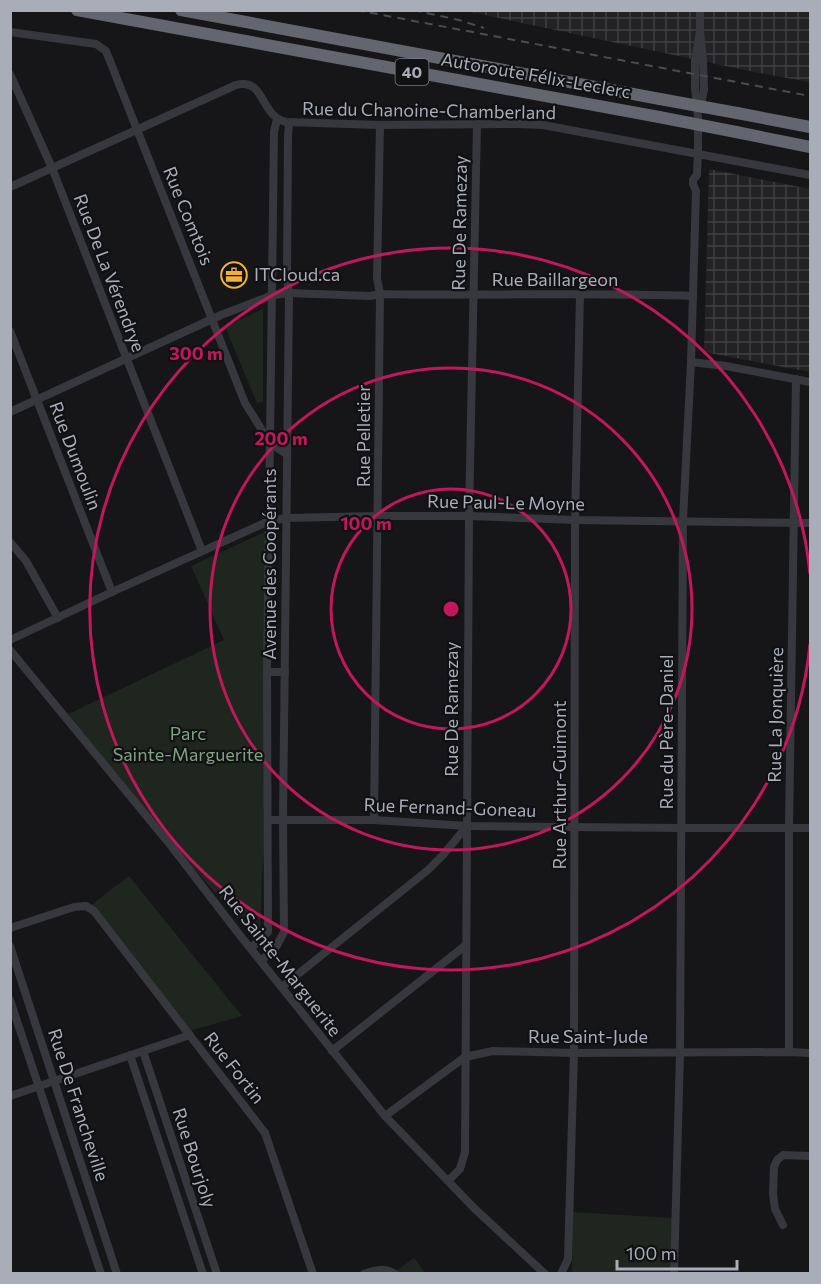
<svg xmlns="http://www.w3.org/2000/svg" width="821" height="1284" font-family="Commissioner,sans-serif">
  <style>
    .industrial { fill: url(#industrial-grid) }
    .green { fill: #1e261f }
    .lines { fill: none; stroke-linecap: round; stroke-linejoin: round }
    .minor { stroke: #37383d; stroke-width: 8 }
    .highway { stroke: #63666e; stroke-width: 12 }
    .rail { stroke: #4a4c52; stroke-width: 2; stroke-dasharray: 8 6; stroke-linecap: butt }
    .highway-bridge { stroke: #63666e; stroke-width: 12 }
    .ring { fill: none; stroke: #c2185b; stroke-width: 3 }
    .labels { text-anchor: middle; stroke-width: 4.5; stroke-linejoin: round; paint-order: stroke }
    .shield { fill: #111113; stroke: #7b7e86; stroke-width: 1.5 }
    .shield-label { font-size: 16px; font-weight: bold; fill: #a8adb8 }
    .street-label { font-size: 18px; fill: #a8adb8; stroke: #111113 }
    .poi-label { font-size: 18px; fill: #a8adb8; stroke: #111113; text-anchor: start }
    .park-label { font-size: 18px; fill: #7fa381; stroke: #111113 }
    .centre { fill: #c2185b; stroke: #111113; stroke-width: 3 }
    .ring-label { font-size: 18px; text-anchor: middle; font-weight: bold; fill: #c2185b; stroke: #111113; stroke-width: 4.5; stroke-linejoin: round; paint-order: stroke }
  </style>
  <defs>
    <pattern id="industrial-grid" width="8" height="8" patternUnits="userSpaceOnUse" patternTransform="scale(1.5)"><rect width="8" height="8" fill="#222225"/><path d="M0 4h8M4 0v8" fill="none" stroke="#3f3f43"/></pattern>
  </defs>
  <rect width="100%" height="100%" fill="#161618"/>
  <g class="industrial">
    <polygon points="466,11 810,11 810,82 754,72"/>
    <polygon points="709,169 810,189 810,372 704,352"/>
  </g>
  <g class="green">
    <polygon points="263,309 263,402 257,403 225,327"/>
    <polygon points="269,530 266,820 262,877 260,934 252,934 110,774 64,716 224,640 191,566"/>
    <polygon points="129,876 242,1016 186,1032 90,906"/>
    <polygon points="573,1212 672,1218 671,1273 572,1274"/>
    <polygon points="414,1258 425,1273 392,1274"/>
  </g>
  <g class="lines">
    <g class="minor">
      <polyline points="10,32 96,44 106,51 245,403 270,443 286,454"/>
      <polyline points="10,74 52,168 202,551"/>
      <polyline points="700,109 704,90 703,60 700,32 700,10"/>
      <path d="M10,187l226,-102c29,-8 24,31 50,37l94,3 138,-1 25,1 267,50"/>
      <polyline points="10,331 112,592"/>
      <polyline points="691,362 726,366 810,382"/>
      <path d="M10,412l211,-97 52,-20 16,-2 81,3 10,-2c104,2 209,-2 313,2"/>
      <polyline points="10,542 26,561 58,618"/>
      <polyline points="10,640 112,592 269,521 286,518 378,516 469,516 575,520 810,523"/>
      <polyline points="10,650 172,847 242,938 385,1116 474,1208 545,1274"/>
      <polyline points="267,672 285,672"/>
      <polyline points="268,820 374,820 467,826 681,828 810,828"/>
      <polyline points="374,820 380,294 377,278 380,125"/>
      <polyline points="10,928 74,907 86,906 94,911 265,1133 313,1274"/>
      <polyline points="10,946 117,1274"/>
      <polyline points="251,948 268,932 267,672 274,132 277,119"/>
      <polyline points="261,961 276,947 284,932 283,820 289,293 287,279 288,136 289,123"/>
      <polyline points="282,987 428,870 443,855 467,826"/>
      <polyline points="10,1000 101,1274"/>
      <polyline points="143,1051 217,1274"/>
      <polyline points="332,1051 466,945"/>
      <polyline points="789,1052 789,827 796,379"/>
      <polyline points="130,1055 203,1274"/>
      <polyline points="10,1096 190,1035"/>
      <polyline points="385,1116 465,1057 493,1051 574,1053 789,1052 810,1053"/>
      <polyline points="448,1181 460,1169 465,1152 469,516 477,124"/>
      <polyline points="783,1225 775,1209 773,1194 774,1167 777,1160 783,1155 810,1156"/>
      <path d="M364,1274c11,-4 20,-7 31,0"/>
      <polyline points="561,1274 568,1259 574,1053 575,520 580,295"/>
      <polyline points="674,1274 680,1053 683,520 691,362 696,191 693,184 693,180 697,175 698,151 698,117 695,88 695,60 700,32"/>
    </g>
    <g class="highway">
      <polyline points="77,10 659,117"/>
      <polyline points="181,10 660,99"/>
      <polyline points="737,113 810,127"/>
      <polyline points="736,132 810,147"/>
    </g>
    <g class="rail">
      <polyline points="356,10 810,96"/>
      <polyline points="413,10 459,20 484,28"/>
    </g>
    <g class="highway-bridge">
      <polyline points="660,99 737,113"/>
      <polyline points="659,117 736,132"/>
    </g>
  </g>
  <g class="ring">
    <circle cx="451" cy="609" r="120"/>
    <circle cx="451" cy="609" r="241"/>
    <path d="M810 644A361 361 0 1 1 810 574"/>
  </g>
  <defs>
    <g id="office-ring" transform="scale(1.35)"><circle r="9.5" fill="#111113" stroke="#f2b134" stroke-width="1.5"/><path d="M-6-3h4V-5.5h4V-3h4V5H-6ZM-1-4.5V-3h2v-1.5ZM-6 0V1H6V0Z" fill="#f2b134"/></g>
  </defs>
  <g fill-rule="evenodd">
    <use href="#office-ring" x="234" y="275"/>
  </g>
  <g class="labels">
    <rect class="shield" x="395.5" y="59" width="33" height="26" rx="4.5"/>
    <g class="shield-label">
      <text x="412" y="78">40</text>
    </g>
    <g class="street-label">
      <text transform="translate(536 76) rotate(10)" y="6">Autoroute Félix-Leclerc</text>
      <text transform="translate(429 111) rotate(1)" y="6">Rue du Chanoine-Chamberland</text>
      <text transform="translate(188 216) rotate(68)" y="6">Rue Comtois</text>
      <text transform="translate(460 223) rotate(-89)" y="6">Rue De Ramezay</text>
      <text transform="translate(109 273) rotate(69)" y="6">Rue De La Vérendrye</text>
      <text x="555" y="286">Rue Baillargeon</text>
      <text transform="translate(364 436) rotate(-90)" y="6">Rue Pelletier</text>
      <text transform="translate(75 456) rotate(69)" y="6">Rue Dumoulin</text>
      <text transform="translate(506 503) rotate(1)" y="6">Rue Paul-Le Moyne</text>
      <text transform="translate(270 564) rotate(-90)" y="6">Avenue des Coopérants</text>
      <text transform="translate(452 709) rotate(-90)" y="6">Rue De Ramezay</text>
      <text transform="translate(776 715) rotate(-89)" y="6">Rue La Jonquière</text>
      <text transform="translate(667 732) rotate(-90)" y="6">Rue du Père-Daniel</text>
      <text transform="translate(560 785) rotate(-90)" y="6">Rue Arthur-Guimont</text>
      <text transform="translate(450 808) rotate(2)" y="6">Rue Fernand-Goneau</text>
      <text transform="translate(280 961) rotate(52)" y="6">Rue Sainte-Marguerite</text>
      <text x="588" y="1043">Rue Saint-Jude</text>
      <text transform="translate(234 1068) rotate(52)" y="6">Rue Fortin</text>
      <text transform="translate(78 1105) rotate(72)" y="6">Rue De Francheville</text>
      <text transform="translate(194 1158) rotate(72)" y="6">Rue Bourjoly</text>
    </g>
    <g class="poi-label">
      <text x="254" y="281">ITCloud.ca</text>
    </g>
    <g class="park-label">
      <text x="188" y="740">Parc<tspan x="188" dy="21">Sainte-Marguerite</tspan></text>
    </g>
  </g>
  <circle cx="451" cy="609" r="9" class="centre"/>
  <g class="ring-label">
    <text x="196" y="360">300 m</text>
    <text x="281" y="445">200 m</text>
    <text x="366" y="530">100 m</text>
  </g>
  <rect width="821" height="1284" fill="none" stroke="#a8adb8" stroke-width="24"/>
  <path d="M617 1260v9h120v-9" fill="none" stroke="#a8adb8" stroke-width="3"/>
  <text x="626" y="1260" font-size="18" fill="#a8adb8" stroke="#111113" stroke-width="4.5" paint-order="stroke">100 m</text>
</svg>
